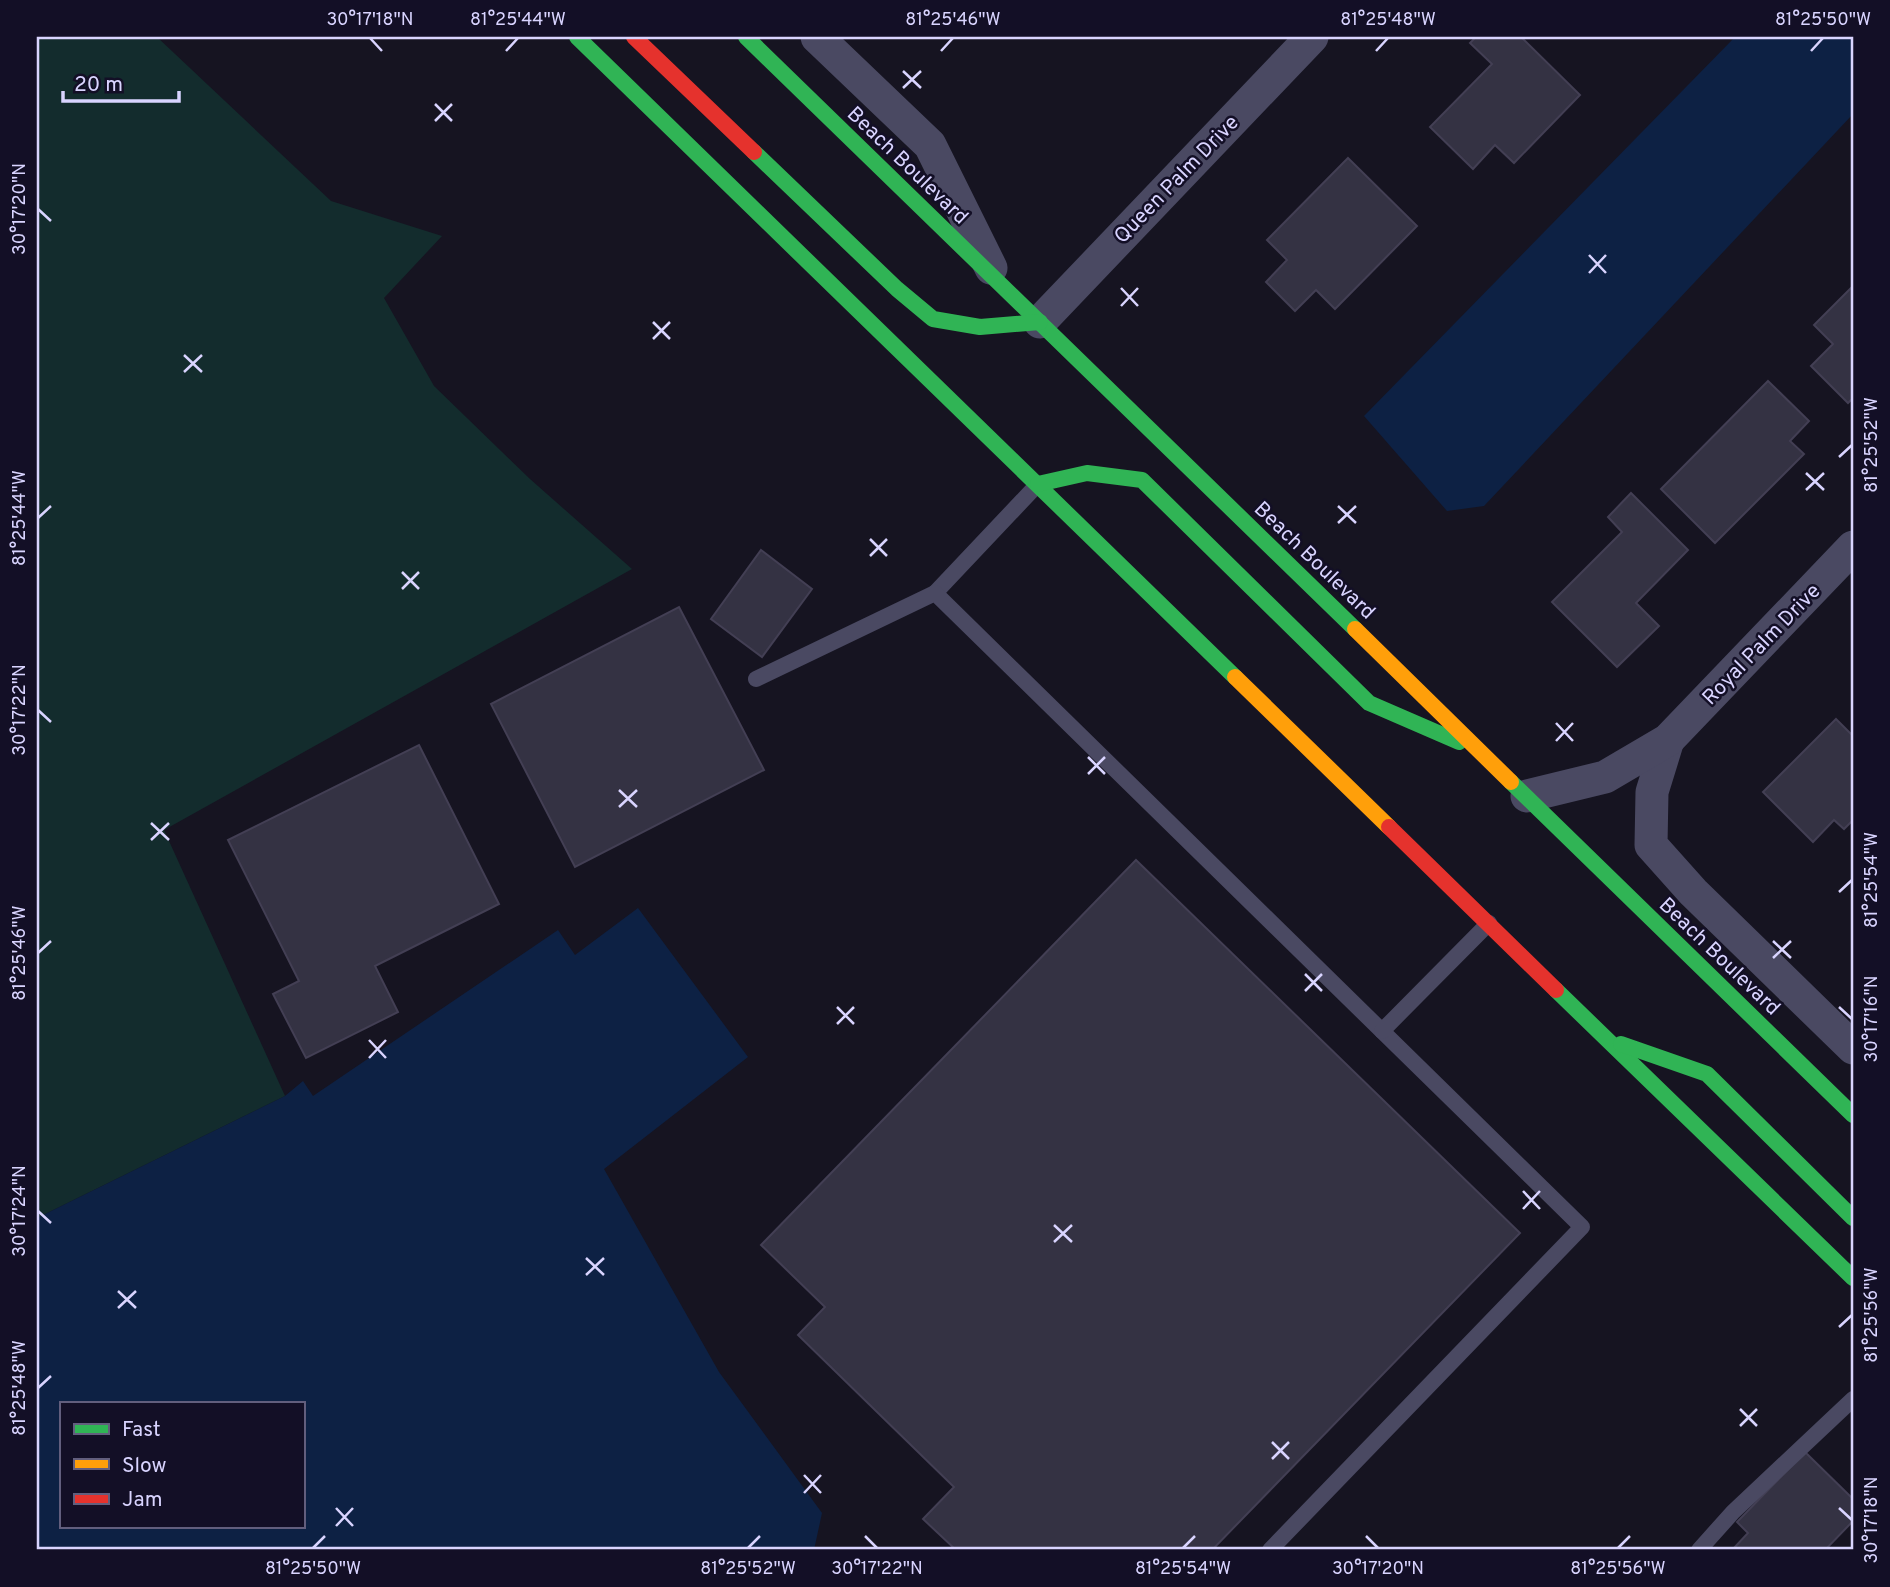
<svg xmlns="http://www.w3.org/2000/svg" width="1890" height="1587" font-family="Overpass,sans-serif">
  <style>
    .green { fill: #132c2d }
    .water { fill: #0d2144; fill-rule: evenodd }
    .building { fill: #343243; stroke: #433f54; stroke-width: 2 }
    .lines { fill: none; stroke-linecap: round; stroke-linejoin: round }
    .lane { stroke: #4a4962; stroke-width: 16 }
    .street { stroke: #4a4962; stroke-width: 33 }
    .fast { stroke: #30b455; stroke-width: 16 }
    .slow { stroke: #ff9f0a; stroke-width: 16 }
    .jam { stroke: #e5322d; stroke-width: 16 }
    .ticks { fill: none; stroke: #d9d4ff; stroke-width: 2.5 }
    .labels { text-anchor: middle; stroke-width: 5; stroke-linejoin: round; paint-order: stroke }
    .street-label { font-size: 21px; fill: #d9d4ff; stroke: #130f26 }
    .neatline { fill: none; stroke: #d9d4ff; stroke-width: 2.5 }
    .ticks-label { font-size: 18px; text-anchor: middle; fill: #d9d4ff }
  </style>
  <rect width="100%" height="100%" fill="#161421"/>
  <polygon class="green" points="37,37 157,37 331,201 442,236 384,298 434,386 530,479 632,569 164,830 285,1096 37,1218"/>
  <g class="water">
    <polygon points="1735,37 1853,37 1853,114 1484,506 1447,511 1364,416"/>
    <path d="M638,908l110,149 -144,112 115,203 103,141 -8,37h-777v-332l248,-122 18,-15 10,15 245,-166 17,25zM61,1403h242v123h-242z"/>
  </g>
  <g class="building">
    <polygon points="1476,37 1521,37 1580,95 1514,163 1495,145 1473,169 1430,127 1492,64 1470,43"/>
    <polygon points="1348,158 1417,226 1335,309 1316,290 1295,311 1266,282 1287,260 1267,240"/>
    <polygon points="1853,286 1853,398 1848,403 1811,366 1833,344 1814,325"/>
    <polygon points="1768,381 1809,421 1790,441 1804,454 1715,543 1661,489"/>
    <polygon points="1631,493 1688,550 1636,603 1659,626 1617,667 1552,602 1622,532 1608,517"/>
    <polygon points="761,550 812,589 762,657 711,619"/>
    <polygon points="679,607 764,770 575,867 491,704"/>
    <polygon points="1836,719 1853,736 1853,820 1844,829 1834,820 1813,842 1763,792"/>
    <polygon points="419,745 499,904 375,966 398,1012 306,1058 273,994 299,981 228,840"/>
    <polygon points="1136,860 1520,1233 1212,1550 956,1550 923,1519 954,1487 798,1335 825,1307 761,1245"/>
    <polygon points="1805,1452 1853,1499 1853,1521 1825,1550 1735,1550 1733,1549 1748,1533 1737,1522"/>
  </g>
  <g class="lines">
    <g class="lane">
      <polyline points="935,593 1038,484"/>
      <polyline points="756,679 935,593 1582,1227 1270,1550"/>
      <polyline points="1382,1031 1489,923"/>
      <polyline points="1699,1550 1733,1512 1853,1399"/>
    </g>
    <g class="street">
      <polyline points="817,37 930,145 991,268"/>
      <polyline points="1040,322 1312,37"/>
      <polyline points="1668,740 1652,792 1651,845 1693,892 1853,1048"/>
      <polyline points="1527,796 1605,777 1668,740 1853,547"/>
    </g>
    <g class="fast">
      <polyline points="577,37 1235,677"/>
      <polyline points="746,37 1355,629"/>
      <polyline points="754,152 897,289 933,319 980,327 1040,322"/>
      <polyline points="1038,484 1087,473 1142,480 1369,703 1459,742"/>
      <polyline points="1511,782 1853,1115"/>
      <polyline points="1556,990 1853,1278"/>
      <polyline points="1621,1044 1707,1074 1853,1218"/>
    </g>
    <g class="slow">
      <polyline points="1355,629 1511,782"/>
      <polyline points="1235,677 1389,827"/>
    </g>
    <g class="jam">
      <polyline points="634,37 754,152"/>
      <polyline points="1389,827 1556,990"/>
    </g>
  </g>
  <path class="ticks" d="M370,38l12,13M506,51l12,-13M941,51l12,-13M1376,51l12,-13M1811,51l12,-13M903,71l18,17M903,88l18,-17M435,104l17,17M435,121l17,-17M38,209l13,12M1589,255l17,18M1589,273l17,-18M1121,288l17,18M1121,306l17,-18M653,322l17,17M653,339l17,-17M184,355l18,17M184,372l18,-17M1839,457l13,-12M1806,473l18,17M1806,490l18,-17M1338,506l18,17M38,518l13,-12M1338,523l18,-17M870,539l17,17M870,556l17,-17M402,572l17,17M402,589l17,-17M38,710l13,12M1556,723l17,18M1556,741l17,-18M1088,757l17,17M1088,774l17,-17M619,790l18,17M619,807l18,-17M151,823l18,17M151,840l18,-17M1839,892l13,-12M1773,941l18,17M38,953l13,-12M1773,958l18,-17M1305,974l17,17M1305,991l17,-17M837,1007l17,17M1839,1007l13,12M837,1024l17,-17M369,1040l17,18M369,1058l17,-18M1523,1191l17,18M1523,1209l17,-18M38,1211l13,12M1054,1225l18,17M1054,1242l18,-17M586,1258l18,17M586,1275l18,-17M118,1291l18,17M118,1308l18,-17M1839,1327l13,-12M38,1388l13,-12M1740,1409l17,17M1740,1426l17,-17M1272,1442l17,17M1272,1459l17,-17M804,1475l17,18M804,1493l17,-18M336,1508l17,18M1839,1508l13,12M336,1526l17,-18M865,1536l12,12M1366,1536l12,12M313,1548l12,-12M748,1548l12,-12M1183,1548l12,-12M1618,1548l12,-12"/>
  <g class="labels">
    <g class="street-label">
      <text transform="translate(908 165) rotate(44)" y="7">Beach Boulevard</text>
      <text transform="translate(1176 179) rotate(-46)" y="7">Queen Palm Drive</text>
      <text transform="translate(1315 560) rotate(44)" y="7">Beach Boulevard</text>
      <text transform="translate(1761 644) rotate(-46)" y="7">Royal Palm Drive</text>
      <text transform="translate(1720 956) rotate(44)" y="7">Beach Boulevard</text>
    </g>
  </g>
  <rect width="1890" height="1587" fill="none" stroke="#130f26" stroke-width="77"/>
  <rect x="60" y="1402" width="245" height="126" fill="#130f26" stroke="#625e7d" stroke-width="2"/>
  <rect x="74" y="1424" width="35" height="10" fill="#30b455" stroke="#625e7d" stroke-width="2"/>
  <text x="122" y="1436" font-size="21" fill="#d9d4ff">Fast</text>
  <rect x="74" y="1459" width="35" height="10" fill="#ff9f0a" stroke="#625e7d" stroke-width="2"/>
  <text x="122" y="1472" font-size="21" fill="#d9d4ff">Slow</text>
  <rect x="74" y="1494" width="35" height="10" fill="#e5322d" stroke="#625e7d" stroke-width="2"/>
  <text x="122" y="1506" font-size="21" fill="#d9d4ff">Jam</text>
  <path d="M63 91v10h116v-10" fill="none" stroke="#d9d4ff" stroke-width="3.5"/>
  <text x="74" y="91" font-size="21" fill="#d9d4ff" stroke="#130f26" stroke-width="5" paint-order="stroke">20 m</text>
  <rect x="38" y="38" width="1814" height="1510" class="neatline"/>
  <g class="ticks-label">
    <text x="370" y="25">30°17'18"N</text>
    <text x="518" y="25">81°25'44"W</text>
    <text x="953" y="25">81°25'46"W</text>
    <text x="1388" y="25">81°25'48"W</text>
    <text x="1823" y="25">81°25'50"W</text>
    <text transform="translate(19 209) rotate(-90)" y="6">30°17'20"N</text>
    <text transform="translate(1871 445) rotate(-90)" y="6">81°25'52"W</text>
    <text transform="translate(19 518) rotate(-90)" y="6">81°25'44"W</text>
    <text transform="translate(19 710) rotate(-90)" y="6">30°17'22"N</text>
    <text transform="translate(1871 880) rotate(-90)" y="6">81°25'54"W</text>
    <text transform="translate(19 953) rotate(-90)" y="6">81°25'46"W</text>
    <text transform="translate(1871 1019) rotate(-90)" y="6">30°17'16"N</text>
    <text transform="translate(19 1211) rotate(-90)" y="6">30°17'24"N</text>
    <text transform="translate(1871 1315) rotate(-90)" y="6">81°25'56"W</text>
    <text transform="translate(19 1388) rotate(-90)" y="6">81°25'48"W</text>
    <text transform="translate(1871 1520) rotate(-90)" y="6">30°17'18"N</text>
    <text x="313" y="1574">81°25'50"W</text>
    <text x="748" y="1574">81°25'52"W</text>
    <text x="877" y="1574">30°17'22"N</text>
    <text x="1183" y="1574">81°25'54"W</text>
    <text x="1378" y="1574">30°17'20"N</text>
    <text x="1618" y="1574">81°25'56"W</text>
  </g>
</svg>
